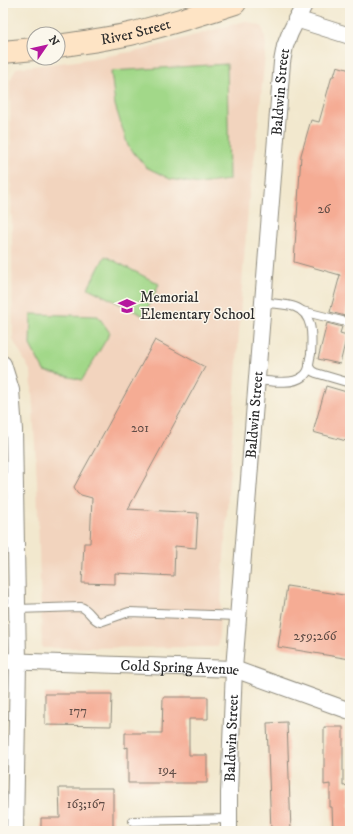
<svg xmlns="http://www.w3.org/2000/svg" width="353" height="834" font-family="'IM FELL DW Pica',serif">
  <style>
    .built { fill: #f2d4be }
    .green { fill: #a2d889; stroke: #66825a }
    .building { fill: #f5ac94 }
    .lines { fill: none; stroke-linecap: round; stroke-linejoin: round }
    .service-casing { stroke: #8e8a7c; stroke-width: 10 }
    .minor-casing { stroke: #8e8a7c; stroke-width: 18 }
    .secondary-casing { stroke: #8e8a7c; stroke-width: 24 }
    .service { stroke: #fff; stroke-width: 8 }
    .minor { stroke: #fff; stroke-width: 16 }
    .secondary { stroke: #fee4c5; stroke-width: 22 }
    .labels { text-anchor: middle; stroke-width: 3; stroke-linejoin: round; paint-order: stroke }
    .number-label { font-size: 13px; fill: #5e4b45 }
    .street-label { font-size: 15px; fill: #2b2b2b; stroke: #fbf7ec }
    .poi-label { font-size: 15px; fill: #2b2b2b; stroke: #fbf7ec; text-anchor: start }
  </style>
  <rect width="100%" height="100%" fill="#fbf7ec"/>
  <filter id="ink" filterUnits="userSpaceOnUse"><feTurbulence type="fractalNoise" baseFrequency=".025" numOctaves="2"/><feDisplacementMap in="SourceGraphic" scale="8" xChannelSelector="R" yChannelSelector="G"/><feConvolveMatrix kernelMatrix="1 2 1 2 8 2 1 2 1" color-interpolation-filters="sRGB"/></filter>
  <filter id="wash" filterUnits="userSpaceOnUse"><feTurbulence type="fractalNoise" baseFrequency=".012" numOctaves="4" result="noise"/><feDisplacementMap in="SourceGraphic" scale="16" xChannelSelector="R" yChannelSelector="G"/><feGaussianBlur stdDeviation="0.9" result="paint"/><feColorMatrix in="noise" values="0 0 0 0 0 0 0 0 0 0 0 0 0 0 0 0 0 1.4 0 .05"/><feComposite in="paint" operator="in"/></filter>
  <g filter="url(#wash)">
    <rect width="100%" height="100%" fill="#f2e8ce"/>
    <polygon class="built" points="245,21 263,27 266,45 256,147 249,196 243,271 218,647 42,648 37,481 31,372 13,340 10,81 16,68 76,61 143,50"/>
    <g class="green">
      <polygon points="227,64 229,180 199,184 170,179 146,167 128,146 115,105 111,71"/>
      <polygon points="105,256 159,284 144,316 88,288"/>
      <polygon points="31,314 98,316 110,333 82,380 44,371 30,345"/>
    </g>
    <g id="blocks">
      <g class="building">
        <polygon points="337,66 350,70 350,296 345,316 330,312 340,275 294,262 301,155 311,120 319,122 332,76 334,76"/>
        <polygon points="327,323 342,327 340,333 347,335 340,364 318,359"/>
        <polygon points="155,340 205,367 128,509 198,513 196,548 175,546 174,576 115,573 115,584 82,583 84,543 90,543 92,498 81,495 77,492 74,487"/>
        <polygon points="326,386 350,393 350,442 313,432"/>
        <polygon points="287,586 350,596 350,659 278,647"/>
        <polygon points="45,694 112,694 111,726 45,725"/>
        <polygon points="163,697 208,697 208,719 189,719 189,755 207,755 207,783 128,783 128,747 125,748 125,733 162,733"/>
        <polygon points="287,722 291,831 271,831 267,723"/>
        <polygon points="324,727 343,727 343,786 349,785 350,831 333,831 332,807 330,807 330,784 324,785"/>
        <polygon points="59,788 113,788 113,831 41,831 41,818 60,818"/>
      </g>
    </g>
  </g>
  <g filter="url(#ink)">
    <use href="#blocks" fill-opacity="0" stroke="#8e8a7c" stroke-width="1"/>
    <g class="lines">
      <g class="service-casing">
        <g id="service">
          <path d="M263,302c9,2 24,2 32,5 19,7 17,31 16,47 -1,4 -2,9 -2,12 1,4 4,6 7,7l34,10"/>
          <polyline points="302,311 350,323"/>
          <path d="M257,380c13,1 35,5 45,-3 4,-2 6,-6 7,-10"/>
          <path d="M17,609l64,-2c9,3 10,12 19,15l29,-10 110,4"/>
          <polyline points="133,821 229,819"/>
        </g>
      </g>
      <g class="minor-casing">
        <g id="minor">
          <polyline points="296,19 350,36"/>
          <polyline points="3,364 11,390 14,430 18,662 15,831"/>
          <path id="s1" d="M3,661l231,8 116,42"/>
          <path id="s2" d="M229,831v-38l5,-124 48,-607 3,-16 5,-13 15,-30"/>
        </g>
      </g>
      <g class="secondary-casing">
        <g id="secondary">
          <path id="s3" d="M58,46c25,-4 51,-7 76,-13 34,-9 68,-19 101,-30"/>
          <polyline points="3,52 34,49"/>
        </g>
      </g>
      <use href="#service" class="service"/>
      <use href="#minor" class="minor"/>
      <use href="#secondary" class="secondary"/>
    </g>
  </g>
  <defs>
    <g id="school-bare" transform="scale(1.38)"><path d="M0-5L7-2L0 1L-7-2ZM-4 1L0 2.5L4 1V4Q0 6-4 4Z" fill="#b5179e" stroke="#fbf7ec" stroke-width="2.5" paint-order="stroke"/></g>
  </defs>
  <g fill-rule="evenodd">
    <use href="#school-bare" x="127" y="306"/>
  </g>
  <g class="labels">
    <g class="number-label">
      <text x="324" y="213">26</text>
      <text x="140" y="432">201</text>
      <text x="315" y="640">259;266</text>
      <text x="78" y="715">177</text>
      <text x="167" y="774">194</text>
      <text x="86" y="808">163;167</text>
    </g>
    <g class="street-label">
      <text dy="5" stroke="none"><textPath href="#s3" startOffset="79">River Street</textPath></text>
      <text dy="5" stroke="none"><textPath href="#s2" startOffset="741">Baldwin Street</textPath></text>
      <text dy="5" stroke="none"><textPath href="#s2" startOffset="417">Baldwin Street</textPath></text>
      <text dy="5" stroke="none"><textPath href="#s1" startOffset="177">Cold Spring Avenue</textPath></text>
      <text dy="5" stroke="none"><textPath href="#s2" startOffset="93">Baldwin Street</textPath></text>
    </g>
    <g class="poi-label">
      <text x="140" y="302">Memorial<tspan x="140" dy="17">Elementary School</tspan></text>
    </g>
  </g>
  <rect width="353" height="834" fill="none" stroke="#fbf7ec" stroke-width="16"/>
  <g transform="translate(46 46) rotate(56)"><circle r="19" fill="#fbf7ec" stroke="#a8a59f"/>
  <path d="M0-3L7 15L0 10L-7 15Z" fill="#b5179e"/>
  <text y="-6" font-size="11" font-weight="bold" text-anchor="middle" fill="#2b2b2b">N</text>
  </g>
</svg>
